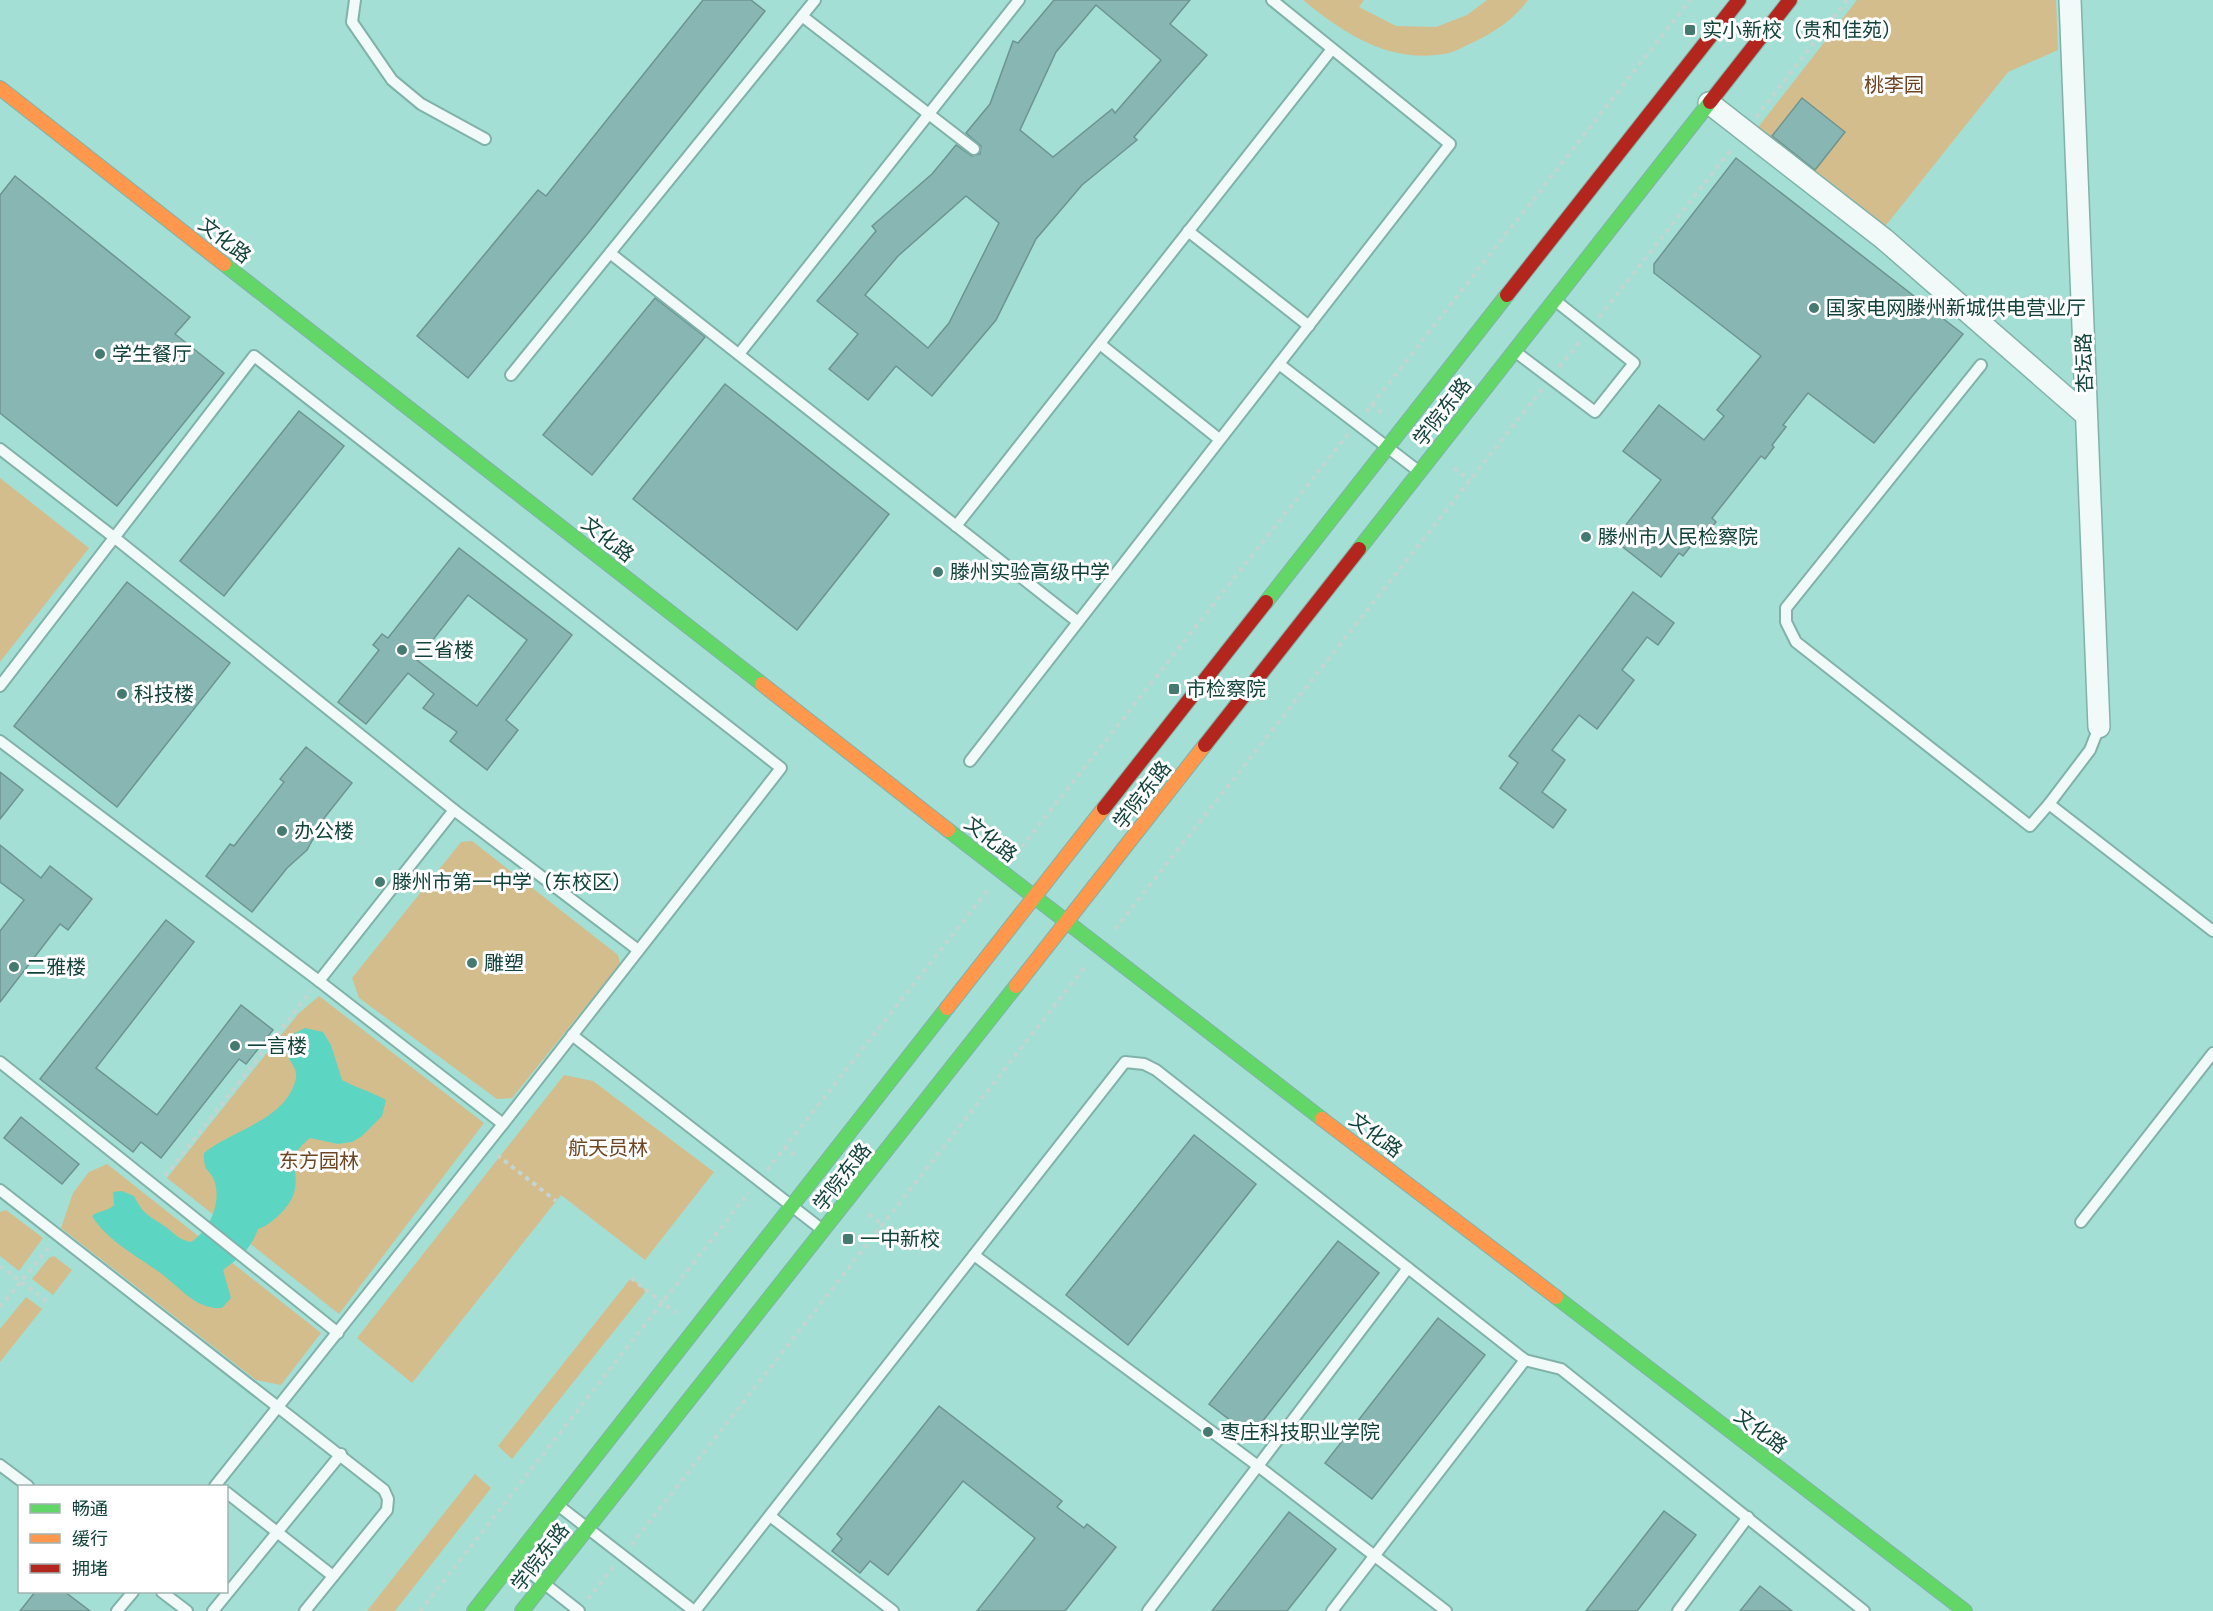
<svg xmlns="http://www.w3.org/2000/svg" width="2213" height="1611" font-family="Roboto,'Noto Sans SC',sans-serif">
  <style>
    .green { fill: #d4bd8d }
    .water { fill: #5cd5c2 }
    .building { fill: #88b6b2; stroke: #6d9490; stroke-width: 1.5; fill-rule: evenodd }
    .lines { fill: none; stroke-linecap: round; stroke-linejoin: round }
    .lane-casing { stroke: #80b2a9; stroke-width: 14 }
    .street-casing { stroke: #80b2a9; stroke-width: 24 }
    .fast-casing { stroke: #80b2a9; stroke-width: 16 }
    .slow-casing { stroke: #80b2a9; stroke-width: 16 }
    .jam-casing { stroke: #80b2a9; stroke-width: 16 }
    .path { stroke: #c2d5d1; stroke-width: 4; stroke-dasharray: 4.5 4.5; stroke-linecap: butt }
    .lane { stroke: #f1faf9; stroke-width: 10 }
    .street { stroke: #f1faf9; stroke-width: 21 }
    .fast { stroke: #63d668; stroke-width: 14 }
    .slow { stroke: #ff974d; stroke-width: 14 }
    .jam { stroke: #b3261e; stroke-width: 14 }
    .poi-dot { fill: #457a71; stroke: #fff; stroke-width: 2 }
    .labels { text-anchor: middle; stroke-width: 6; stroke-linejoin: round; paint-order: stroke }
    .poi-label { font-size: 20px; fill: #12433b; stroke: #fff; text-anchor: start }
    .park-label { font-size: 20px; fill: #6e4522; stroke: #fff }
    .street-label { font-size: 20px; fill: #12433b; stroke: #fff }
  </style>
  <rect width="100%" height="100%" fill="#a3dfd4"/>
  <g class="green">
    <path d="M1303,0h61l-5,7 37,19 40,1 31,-12 20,-15h41c-13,18 -33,32 -54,42 -8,3 -17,9 -25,11 -58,12 -103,-18 -146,-53z"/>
    <polygon points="1857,0 2056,0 2058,50 2008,72 1883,229 1756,130"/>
    <polygon points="0,478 89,548 0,662"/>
    <polygon points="472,841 618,955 620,964 512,1098 497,1099 359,998 352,978 461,842"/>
    <polygon points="319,996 484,1123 339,1314 167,1178 298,1014"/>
    <polygon points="564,1075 593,1081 714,1172 645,1260 561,1195 412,1383 357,1338"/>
    <polygon points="107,1164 321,1333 281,1385 256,1380 61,1228 73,1193 89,1172"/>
    <polygon points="6,1210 43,1238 19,1271 0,1256 0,1212"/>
    <polygon points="54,1256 72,1270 53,1295 32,1279 49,1258"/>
    <polygon points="631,1278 646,1291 512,1459 498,1446"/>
    <polygon points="26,1297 42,1309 0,1362 0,1329"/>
    <polygon points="475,1474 491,1488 395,1611 367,1611"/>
  </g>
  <path class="water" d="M305,1028l18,4 8,13 11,35c15,8 30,12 44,20l-4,16 -20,20 -10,6 -14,2 -28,-6c-28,22 -9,30 -16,55 -4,14 -23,32 -36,36 -7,20 -18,28 -35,41l8,28 -9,10c-25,2 -41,-19 -59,-33 -25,-19 -54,-32 -71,-59 7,-6 15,-4 22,-11l-1,-13 9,-1 12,5c10,20 15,19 32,31 9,7 13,13 25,15 18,-12 30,-37 24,-59 -4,-15 -12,-8 -11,-30 30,-24 83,-33 92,-75 2,-10 -8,-17 -9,-26 0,-5 4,-13 6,-18z"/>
  <g class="building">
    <polygon points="703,0 751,0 765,11 589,232 468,378 417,336 538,190 546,196"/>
    <path d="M1054,0h136l-20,24 37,31 -73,82 3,3 -55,45 -46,54 -40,81 -64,76 -36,-30 -28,34 -39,-31 29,-35 -41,-33 59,-70 -4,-5 60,-52 24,-29 16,11 8,-2 1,-8 -15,-13 24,-29 23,-63 5,2zM1096,5l65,55 -46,53 -3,-4 -59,48 -33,-27 36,-78zM966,196l33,27 -50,100 -21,25 -63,-53 33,-39z"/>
    <polygon points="1802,98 1845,132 1815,170 1772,136"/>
    <polygon points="1736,158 1963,334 1874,443 1808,393 1783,425 1786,427 1772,445 1774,447 1765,459 1761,456 1712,518 1716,522 1705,535 1702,532 1683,556 1679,553 1661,577 1614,540 1661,480 1623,451 1659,405 1704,440 1724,416 1717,410 1761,356 1654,273 1654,264"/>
    <polygon points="15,176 190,317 175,334 224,373 117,506 0,413 0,195"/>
    <polygon points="655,298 705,337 592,475 543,435"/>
    <polygon points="725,384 889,514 797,630 633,499"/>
    <polygon points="299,411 344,446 224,596 180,561"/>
    <path d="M459,548l113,87 -66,85 12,10 -31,40 -37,-29 7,-9 -34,-24 11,-14 -26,-21 -42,51 -28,-22 41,-52 -6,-5 9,-11 6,4zM468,595l59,45 -50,66 -60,-46z"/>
    <polygon points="127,582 230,663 117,807 14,726"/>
    <polygon points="1633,592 1674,623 1658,645 1647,637 1622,670 1634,680 1597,729 1579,715 1552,750 1565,760 1542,792 1566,810 1553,828 1500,788 1518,763 1509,756"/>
    <polygon points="306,747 352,783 325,817 307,850 287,868 252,912 206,876 230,844 234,846 284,782 280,779"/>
    <polygon points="0,772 23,790 0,819"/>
    <polygon points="0,845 41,878 50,866 92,899 68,930 60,924 0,1002 0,931 24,900 0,882"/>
    <polygon points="166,920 194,942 96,1068 157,1115 241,1005 273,1030 246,1064 239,1059 161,1158 141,1142 133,1152 40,1079"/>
    <polygon points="21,1117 79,1164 62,1184 4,1138"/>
    <polygon points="1194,1135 1256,1184 1128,1345 1066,1295"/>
    <polygon points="1338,1241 1379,1273 1251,1436 1209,1404"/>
    <polygon points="1438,1318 1485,1355 1372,1499 1325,1463"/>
    <polygon points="939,1406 1062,1501 1057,1507 1084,1528 1087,1524 1116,1547 1065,1611 977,1611 1035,1538 963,1481 888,1575 870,1561 860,1573 832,1551 842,1539 837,1534"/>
    <polygon points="1664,1511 1696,1535 1637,1611 1586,1611"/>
    <polygon points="1289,1512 1336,1549 1287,1611 1212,1611"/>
    <polygon points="1760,1586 1792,1611 1740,1611"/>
    <polygon points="35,1592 65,1592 90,1611 20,1611"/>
  </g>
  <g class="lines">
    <g class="lane-casing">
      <g id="lane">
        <polyline points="355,0 352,22 392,80 421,104 485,139"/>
        <polyline points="802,16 974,149"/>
        <polyline points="1188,231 1309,326"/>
        <polyline points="610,253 1078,622"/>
        <polyline points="1100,344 1219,439"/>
        <polyline points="1517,353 1595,412 1634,363 1557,302"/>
        <polyline points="739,354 1019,0"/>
        <polyline points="1279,364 1417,470"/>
        <polyline points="1981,365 1786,608 1786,622 1796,642 2030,826 2049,804 2213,931"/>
        <polyline points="511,375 815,0"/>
        <polyline points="0,449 115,538 454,810 638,950"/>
        <polyline points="956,526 1332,49"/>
        <polyline points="0,686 254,356 781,768 503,1124 215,1486"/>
        <polyline points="0,741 319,981 503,1124"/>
        <polyline points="970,761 1450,144 1272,0"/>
        <polyline points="2049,804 2090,750 2099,727"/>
        <polyline points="319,981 454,810"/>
        <polyline points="572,1035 820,1228"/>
        <polyline points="0,1062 338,1333"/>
        <polyline points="0,1190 384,1490 388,1499 387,1510 305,1611"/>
        <polyline points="2081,1222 2213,1053"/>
        <polyline points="974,1255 1258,1466 1446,1611"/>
        <polyline points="0,1465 28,1486"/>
        <polyline points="226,1492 333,1576"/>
        <polyline points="559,1506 694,1611"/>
        <polyline points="770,1516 893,1611"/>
        <polyline points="518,1563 579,1611"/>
        <polyline points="162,1592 187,1611"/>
        <polyline points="117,1611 133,1592"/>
        <polyline points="213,1611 341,1454"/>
        <polyline points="695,1611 1125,1062 1144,1064 1156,1070 1525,1360 1561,1369 1864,1611"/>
        <polyline points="1148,1611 1408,1268"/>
        <polyline points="1332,1611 1525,1360"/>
        <polyline points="1678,1611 1748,1517"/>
      </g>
    </g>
    <g class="street-casing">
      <g id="street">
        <polyline points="2070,0 2099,727"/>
        <polyline points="1709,103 1884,239 2086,415"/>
      </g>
    </g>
    <g class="fast-casing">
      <g id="fast">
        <polyline points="224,264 762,684"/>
        <polyline points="1359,549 1710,102"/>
        <polyline points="1266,602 1507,295"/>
        <polyline points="948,830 1322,1119"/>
        <polyline points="1556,1297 1965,1611"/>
        <polyline points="474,1611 947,1008"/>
        <polyline points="522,1611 1016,986"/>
      </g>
    </g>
    <g class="slow-casing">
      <g id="slow">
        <polyline points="0,88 224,264"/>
        <polyline points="762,684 948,830"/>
        <polyline points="1016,986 1205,745"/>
        <polyline points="947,1008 1104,808"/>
        <polyline points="1322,1119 1556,1297"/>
      </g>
    </g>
    <g class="jam-casing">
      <g id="jam">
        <polyline points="1710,102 1790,0"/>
        <polyline points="1507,295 1739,0"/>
        <polyline points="1205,745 1359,549"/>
        <polyline points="1104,808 1266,602"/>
      </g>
    </g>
    <g class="path">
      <polyline points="1756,117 1847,0"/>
      <polyline points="1599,317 1733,147"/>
      <polyline points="1559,367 1581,340"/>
      <polyline points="1371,404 1383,414"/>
      <polyline points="1366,412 1690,0"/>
      <polyline points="1454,468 1470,480"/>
      <polyline points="1016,854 1348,434"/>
      <polyline points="1115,929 1542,389"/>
      <polyline points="784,1147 797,1157"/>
      <polyline points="497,1155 556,1201"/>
      <polyline points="767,1170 987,891"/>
      <polyline points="165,1176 311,991"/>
      <polyline points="869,1214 882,1225"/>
      <polyline points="0,1266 48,1302"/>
      <polyline points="631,1278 676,1313"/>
      <polyline points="0,1307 50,1246"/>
      <polyline points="631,1545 1084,968"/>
      <polyline points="588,1599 613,1567"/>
      <polyline points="420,1611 749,1192"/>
    </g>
    <use href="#lane" class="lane"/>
    <use href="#street" class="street"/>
    <use href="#fast" class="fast"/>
    <use href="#slow" class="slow"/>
    <use href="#jam" class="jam"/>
  </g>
  <g class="poi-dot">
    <rect x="1684" y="24" width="12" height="12" rx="3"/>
    <circle cx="1814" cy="308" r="6"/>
    <circle cx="100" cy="354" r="6"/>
    <circle cx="1586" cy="537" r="6"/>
    <circle cx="938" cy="572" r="6"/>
    <circle cx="402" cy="650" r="6"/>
    <rect x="1168" y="683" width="12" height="12" rx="3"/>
    <circle cx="122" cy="694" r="6"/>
    <circle cx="282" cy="831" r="6"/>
    <circle cx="380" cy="882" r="6"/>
    <circle cx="472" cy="963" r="6"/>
    <circle cx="14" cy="967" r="6"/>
    <circle cx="235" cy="1046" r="6"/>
    <rect x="842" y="1233" width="12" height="12" rx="3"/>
    <circle cx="1208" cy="1432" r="6"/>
  </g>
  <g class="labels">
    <g class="poi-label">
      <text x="1702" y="37">实小新校（贵和佳苑）</text>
      <text x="1826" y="315">国家电网滕州新城供电营业厅</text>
      <text x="112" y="361">学生餐厅</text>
      <text x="1598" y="544">滕州市人民检察院</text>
      <text x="950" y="579">滕州实验高级中学</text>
      <text x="414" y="657">三省楼</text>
      <text x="1186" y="696">市检察院</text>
      <text x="134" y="701">科技楼</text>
      <text x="294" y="838">办公楼</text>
      <text x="392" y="889">滕州市第一中学（东校区）</text>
      <text x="484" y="970">雕塑</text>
      <text x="26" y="974">二雅楼</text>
      <text x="247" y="1053">一言楼</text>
      <text x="860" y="1246">一中新校</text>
      <text x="1220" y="1439">枣庄科技职业学院</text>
    </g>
    <g class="park-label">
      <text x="1894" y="92">桃李园</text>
      <text x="608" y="1155">航天员林</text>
      <text x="319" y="1168">东方园林</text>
    </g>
    <g class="street-label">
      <text transform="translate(225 240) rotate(38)" y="7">文化路</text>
      <text transform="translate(2084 363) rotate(-92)" y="7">杏坛路</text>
      <text transform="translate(1442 412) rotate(-52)" y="7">学院东路</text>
      <text transform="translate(608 539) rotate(38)" y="7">文化路</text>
      <text transform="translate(1142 795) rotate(-52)" y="7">学院东路</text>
      <text transform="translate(991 839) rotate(38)" y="7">文化路</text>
      <text transform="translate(1376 1135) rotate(37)" y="7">文化路</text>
      <text transform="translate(842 1177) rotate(-52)" y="7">学院东路</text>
      <text transform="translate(1761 1431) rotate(37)" y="7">文化路</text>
      <text transform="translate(540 1557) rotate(-52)" y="7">学院东路</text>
    </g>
  </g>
  <rect x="18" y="1485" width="210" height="108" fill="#ffffff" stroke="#a0b4b1" stroke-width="1.5"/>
  <rect x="30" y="1504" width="30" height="9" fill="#63d668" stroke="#a0b4b1" stroke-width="1.5"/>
  <text x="72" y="1515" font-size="18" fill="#12433b">畅通</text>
  <rect x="30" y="1534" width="30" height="9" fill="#ff974d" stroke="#a0b4b1" stroke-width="1.5"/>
  <text x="72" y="1545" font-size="18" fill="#12433b">缓行</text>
  <rect x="30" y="1564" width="30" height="9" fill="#b3261e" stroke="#a0b4b1" stroke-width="1.5"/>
  <text x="72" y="1575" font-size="18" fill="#12433b">拥堵</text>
</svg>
